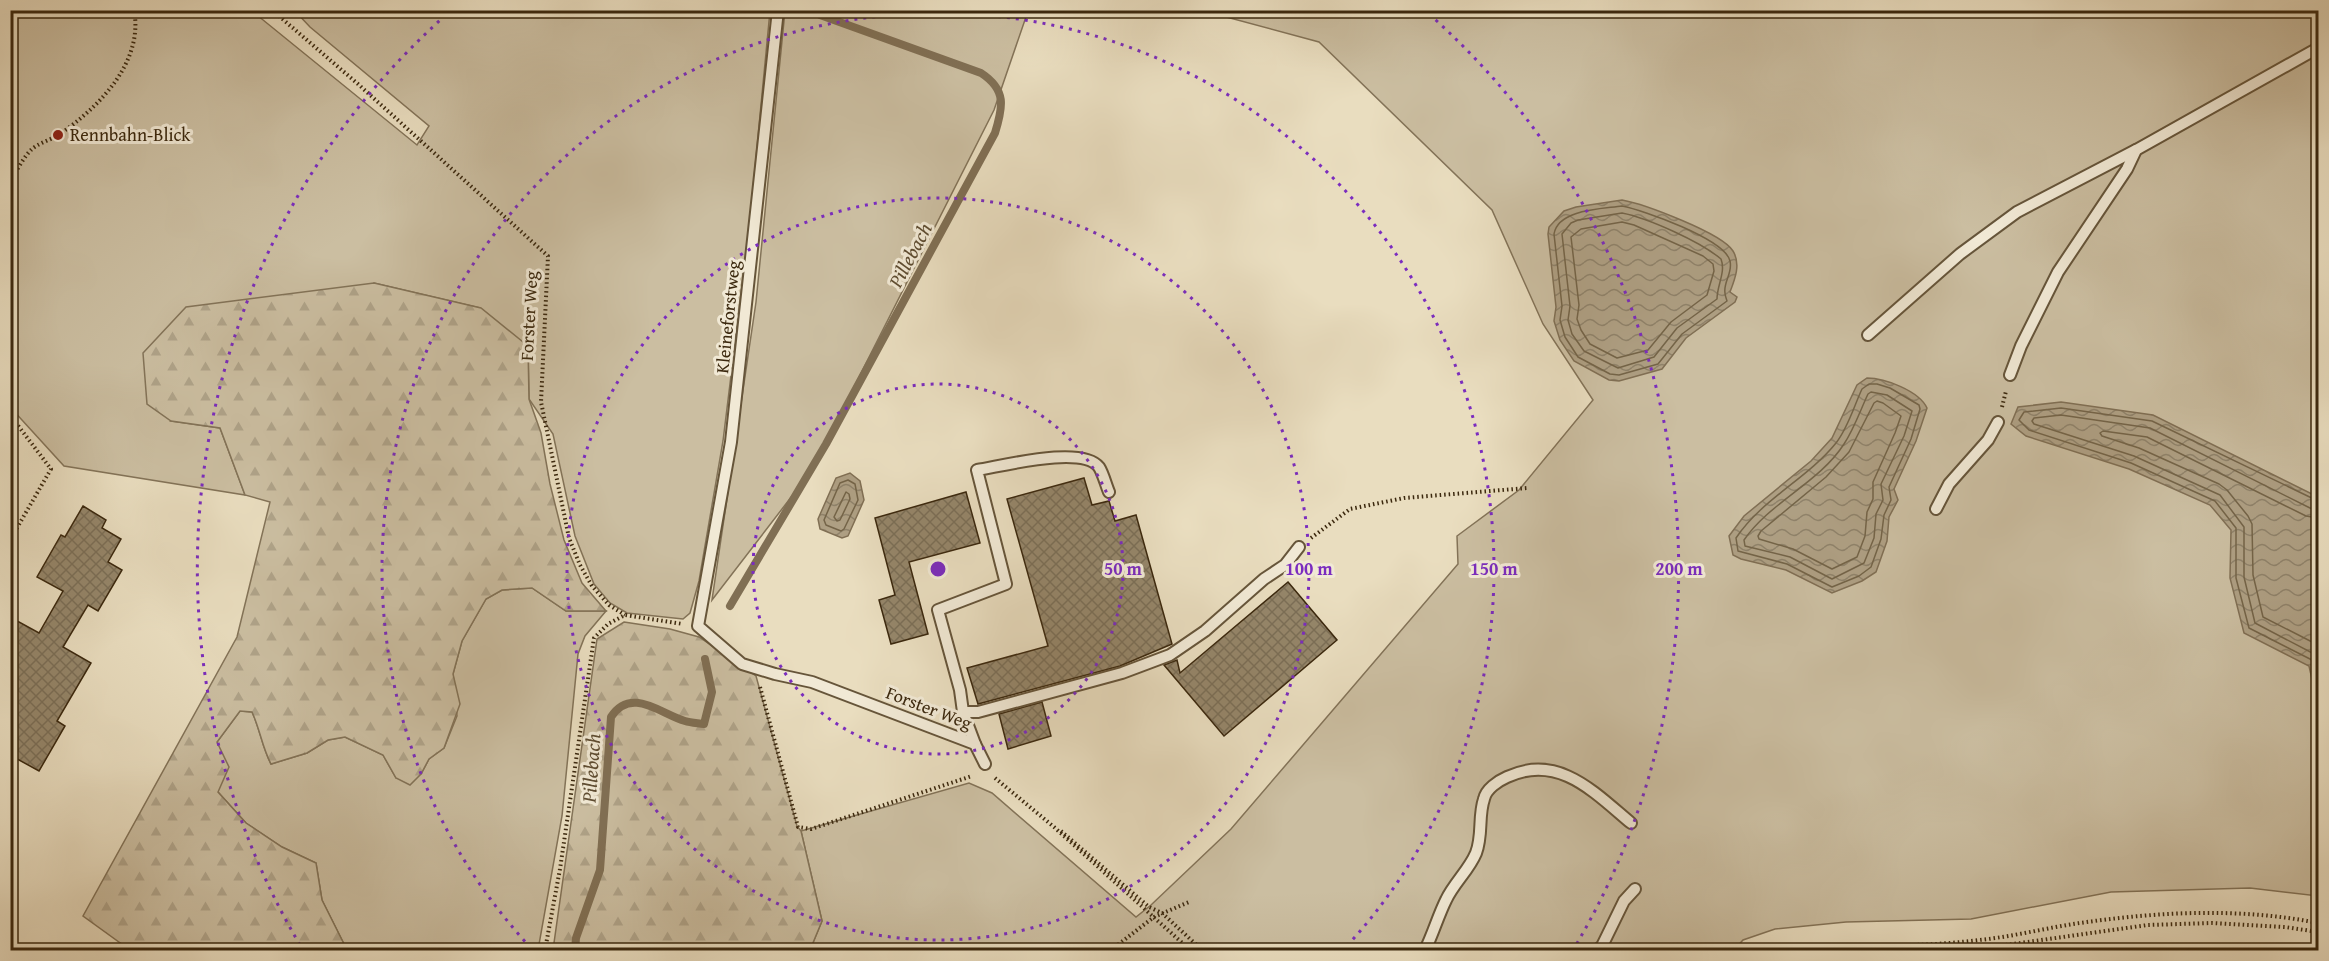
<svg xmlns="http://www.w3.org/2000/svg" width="2329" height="961" font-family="'Gentium Book Plus',serif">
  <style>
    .green { fill: #cbbea1; stroke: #837358; stroke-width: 1.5 }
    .forest { fill: url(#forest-firs); stroke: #837358; stroke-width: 1.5 }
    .water { fill: url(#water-waves); stroke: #806f54; stroke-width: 1.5 }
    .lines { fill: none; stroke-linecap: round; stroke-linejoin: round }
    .shore { stroke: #746448; stroke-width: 1.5 }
    .stream { stroke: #806f54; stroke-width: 8 }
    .building { fill: url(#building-cross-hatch); stroke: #3b280e; stroke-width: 1.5 }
    .service-casing { stroke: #66553a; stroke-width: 14 }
    .path { stroke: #3b280e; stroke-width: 4; stroke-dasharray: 1.5 3; stroke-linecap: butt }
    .service { stroke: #f1e9d5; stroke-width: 10 }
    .ring { fill: none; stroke: #7b2cbf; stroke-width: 3; stroke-dasharray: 3 6 }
    .poi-dot { fill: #8f2418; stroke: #f1e9d5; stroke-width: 2 }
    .labels { text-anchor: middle; stroke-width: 6; stroke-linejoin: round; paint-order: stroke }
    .poi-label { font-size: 18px; fill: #3b280e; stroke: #f1e9d5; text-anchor: start }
    .street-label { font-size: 18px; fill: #3b280e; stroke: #f1e9d5 }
    .water-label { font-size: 20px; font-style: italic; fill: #5e4c31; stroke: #f1e9d5 }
    .centre { fill: #7b2cbf; stroke: #f1e9d5; stroke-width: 3 }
    .ring-label { font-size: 18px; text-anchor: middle; font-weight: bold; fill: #7b2cbf; stroke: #f1e9d5; stroke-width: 6; stroke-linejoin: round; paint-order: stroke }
  </style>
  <defs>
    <pattern id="forest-firs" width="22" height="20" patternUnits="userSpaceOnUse" patternTransform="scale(1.5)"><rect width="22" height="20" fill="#cbbea1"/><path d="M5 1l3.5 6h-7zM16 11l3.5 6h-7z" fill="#afa389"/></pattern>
    <pattern id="water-waves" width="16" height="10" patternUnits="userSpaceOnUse" patternTransform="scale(1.5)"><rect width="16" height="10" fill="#ae9f83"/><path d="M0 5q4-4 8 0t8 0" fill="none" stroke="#8f826a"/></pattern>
    <pattern id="building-cross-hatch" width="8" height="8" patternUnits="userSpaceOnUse" patternTransform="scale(1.5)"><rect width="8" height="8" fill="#95866a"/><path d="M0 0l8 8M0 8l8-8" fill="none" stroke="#7b6e56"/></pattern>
  </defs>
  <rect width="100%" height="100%" fill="#e9ddbf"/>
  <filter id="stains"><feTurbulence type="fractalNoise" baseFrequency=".00333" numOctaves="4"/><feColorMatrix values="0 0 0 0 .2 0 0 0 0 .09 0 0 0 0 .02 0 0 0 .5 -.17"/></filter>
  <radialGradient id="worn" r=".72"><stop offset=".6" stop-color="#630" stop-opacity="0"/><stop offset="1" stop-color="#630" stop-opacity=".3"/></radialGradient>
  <g class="green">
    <polygon points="10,11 252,11 417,145 429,126 310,27 295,11 770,11 750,220 723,441 699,581 690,613 683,619 627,613 610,603 594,584 575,536 553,434 529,399 528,347 480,308 374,283 171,421 220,428 245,495 64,466 11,408"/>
    <polygon points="785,11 1028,11 994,110 812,470 712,600 756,302"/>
    <polygon points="1204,11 2318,11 2318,896 2250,888 2111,892 1971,919 1846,922 1775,929 1743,940 1734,950 810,950 822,921 801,831 969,783 992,793 1136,917 1151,905 1231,829 1458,564 1457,536 1519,490 1593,400 1543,324 1492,210 1319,42"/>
    <path d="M532,588l34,23h40l-21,25 -7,18 -16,162 -24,134h-191l-25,-50 -6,-37 -34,-16 -36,-24 -28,-31 -1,-50 23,-31 12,1c8,17 10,35 19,52l36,-11 21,-13 17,-3 38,18 13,23 25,-4 8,-15 15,-11 13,-32 -4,-42 9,-33 24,-42 16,-9z"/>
  </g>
  <g class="forest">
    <path d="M374,283l107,25 47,38 1,53 12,34 9,51 14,56 18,43 24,28h-40l-34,-23 -30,2 -16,9 -24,42 -9,33 7,30 -16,44 -15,11 -8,15 -11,11 -14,-7 -13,-23 -38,-18 -17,3 -21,13 -36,11c-9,-17 -11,-35 -19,-52l-12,-1 -23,31 12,25 -11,25 28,31 36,24 34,16 6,37 25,50h-217l-47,-34 154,-279 33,-135 -25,-7 -25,-67 -49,-7 -24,-17 -4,-51 43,-46z"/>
    <polygon points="624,622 670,629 699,637 756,676 797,826 801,831 822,921 810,950 553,950 597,639"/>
  </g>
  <g class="water">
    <path d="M1622,200c22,4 100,33 111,51 8,13 2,28 -3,41l7,5 -2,5 -49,36 -24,31 -43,12 -10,-1 -35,-19 -14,-21 -6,-19 2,-14 -8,-73 1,-7 15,-16 12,-4z"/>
    <path d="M1867,378c18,0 52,13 60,30l-11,33 -22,48 4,11 -9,17 -2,24 -11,31 -14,9 -30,12 -46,-23 -45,-11 -8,-4 -4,-19 15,-20 67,-55 21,-23 25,-53z"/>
    <polygon points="2061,402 2153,415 2318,497 2318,706 2309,666 2244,633 2230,578 2231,530 2210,505 2129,469 2026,436 2011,424 2018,407"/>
    <polygon points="850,473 860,481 864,500 848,536 842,538 820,529 818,519 836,478"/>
  </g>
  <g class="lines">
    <g class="shore">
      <path d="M1622,206c21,4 103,33 108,55 3,12 -7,21 -5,32 0,2 1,5 2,8l-45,33 -24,30 -39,11 -9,-1 -32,-17 -13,-20 -5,-17 2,-14 -8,-72c4,-25 49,-25 68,-28z"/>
      <path d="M1622,213c26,5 79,29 99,46 5,13 -4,26 -4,40l-40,29 -23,29 -36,11 -34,-17 -12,-17 -4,-14 2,-14 -8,-72 9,-11 7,-3z"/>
      <polygon points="1622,222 1634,225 1703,256 1713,264 1714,271 1707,295 1671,322 1648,350 1617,358 1590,344 1581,330 1577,319 1579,305 1571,237 1581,229"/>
      <path d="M1877,384l13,4 29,17 1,4 -9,30 -22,48 2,13 -7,15 -3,24 -10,28 -12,9 -27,11 -45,-23 -49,-13 -2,-13c26,-39 71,-59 100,-95 12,-15 18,-37 26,-54l7,-5z"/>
      <path d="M1871,392l16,3 25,16 -8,25 -23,48 2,16 -7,14 -2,24 -10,25 -32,16 -42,-22 -45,-11 -1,-6c26,-38 75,-57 100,-96 10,-15 16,-33 24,-50z"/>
      <polygon points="1877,401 1883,403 1901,416 1895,433 1873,482 1873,499 1867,512 1865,536 1857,557 1832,569 1793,549 1759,539 1758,536 1761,531 1826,477 1849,452 1874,403"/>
      <polygon points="848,480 855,484 858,500 844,529 841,531 826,525 824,520 840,483"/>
      <polygon points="846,492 849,494 850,499 840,520 837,521 834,517"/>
      <polyline points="2318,501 2152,421 2061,408 2024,412 2019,420 2029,430 2131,463 2215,501 2236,528 2236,578 2249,628 2312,660 2318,678"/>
      <polyline points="2318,509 2310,508 2150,428 2061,415 2034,418 2032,421 2034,424 2134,456 2220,495 2244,527 2244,577 2255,623 2318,656"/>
      <polyline points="2318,518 2306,516 2147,437 2103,431 2100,433 2102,436 2139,448 2219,484 2227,490 2248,516 2252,524 2253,575 2263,617 2318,645"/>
    </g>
    <g class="stream">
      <path d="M730,606l96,-162 169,-311c8,-26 12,-43 -14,-60l-161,-58 -3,-5"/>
      <path d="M575,950l1,-12 24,-68 11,-153c20,-31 50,-3 74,4 6,2 13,2 19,3l8,-32 -7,-33"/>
    </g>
  </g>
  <g class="building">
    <polygon points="1084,478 1092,505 1109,501 1115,521 1136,515 1172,644 1120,666 978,704 967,668 1048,646 1007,499"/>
    <polygon points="966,492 980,543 909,562 928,634 891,644 879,600 895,595 875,518"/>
    <polygon points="83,506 106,520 102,528 121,539 108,562 122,570 98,611 88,605 63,647 91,663 57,721 65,726 39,771 10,755 10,617 39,633 63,591 37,577 61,535 65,537"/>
    <polygon points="1288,582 1337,640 1224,736 1164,665 1177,660 1180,673"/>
    <polygon points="1042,702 1051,736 1008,749 999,714"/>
  </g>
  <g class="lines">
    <g class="service-casing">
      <g id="service">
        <polyline points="778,10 731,442 698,626 742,664 775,674 812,682 975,744 985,764"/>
        <polyline points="1868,335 1960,254 2017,212 2136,150"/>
        <polyline points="2010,375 2021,346 2058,272 2127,169 2136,150 2318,48"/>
        <polyline points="1936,509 1949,484 1988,440 1998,422"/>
        <polyline points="963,712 978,712 1122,673 1170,655 1205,631 1264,579 1285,565 1299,547"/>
        <path d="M975,744l-12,-32 -3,-22 -22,-80 68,-26 -29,-114c26,-4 105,-25 122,-3 4,6 7,18 10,25"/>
        <path d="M1425,950c8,-16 13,-34 21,-50 8,-17 23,-30 30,-47 7,-18 2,-37 8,-54 2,-10 14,-18 23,-22 51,-24 87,15 124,46"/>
        <polyline points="1597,950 1602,946 1624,901 1635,889"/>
      </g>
    </g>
    <g class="path">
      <polyline points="272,10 358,84 548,256 541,402 569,538 580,565 592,586 609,605 625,615"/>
      <path d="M10,180c7,-9 13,-22 21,-30 7,-7 20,-10 29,-16 39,-27 84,-72 74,-124"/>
      <polyline points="2002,407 2006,391"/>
      <polyline points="10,415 51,469 10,540"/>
      <polyline points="1311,538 1350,509 1404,498 1527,488"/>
      <polyline points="760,687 798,827 811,829 972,776"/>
      <polyline points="995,778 1054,827 1190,950"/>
      <polyline points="1061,831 1149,907 1162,913 1202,950"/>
      <polyline points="545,950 560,869 594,638 608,624 625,615 683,624"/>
      <polyline points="1111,950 1154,917 1189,902"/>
      <path d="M1787,950c64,-5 128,-2 192,-10 31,-3 63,-11 94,-16 80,-12 166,-17 245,-1"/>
      <polyline points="1970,950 2148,925 2212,923 2285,927 2318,932"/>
    </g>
    <use href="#service" class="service"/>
  </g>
  <g class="ring">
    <circle cx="938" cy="569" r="185"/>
    <circle cx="938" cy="569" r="371"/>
    <path d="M531 948A556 556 0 1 1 1345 948"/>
    <path d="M300 945A741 741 0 0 1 447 14M1429 14A741 741 0 0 1 1576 945"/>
  </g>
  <circle class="poi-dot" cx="58" cy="135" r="6"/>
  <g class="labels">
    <g class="poi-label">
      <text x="70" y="141">Rennbahn-Blick</text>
    </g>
    <g class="street-label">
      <text transform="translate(529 316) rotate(-87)" y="6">Forster Weg</text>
      <text transform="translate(728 317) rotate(-84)" y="6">Kleineforstweg</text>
      <text transform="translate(929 708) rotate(21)" y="6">Forster Weg</text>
    </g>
    <g class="water-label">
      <text transform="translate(910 255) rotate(-62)" y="7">Pillebach</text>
      <text transform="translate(591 768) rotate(-86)" y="7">Pillebach</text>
    </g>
  </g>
  <circle cx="938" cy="569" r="9" class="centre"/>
  <g class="ring-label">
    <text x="1123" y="575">50 m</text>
    <text x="1309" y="575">100 m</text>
    <text x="1494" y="575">150 m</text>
    <text x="1679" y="575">200 m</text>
  </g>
  <rect width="2329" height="961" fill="none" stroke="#e9ddbf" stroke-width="36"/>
  <rect x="12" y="12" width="2305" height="937" fill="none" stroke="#3b280e" stroke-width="3"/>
  <rect x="18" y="18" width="2293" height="925" fill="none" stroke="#3b280e" stroke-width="1.5"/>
  <rect width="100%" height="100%" filter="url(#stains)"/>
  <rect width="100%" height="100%" fill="url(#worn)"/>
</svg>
